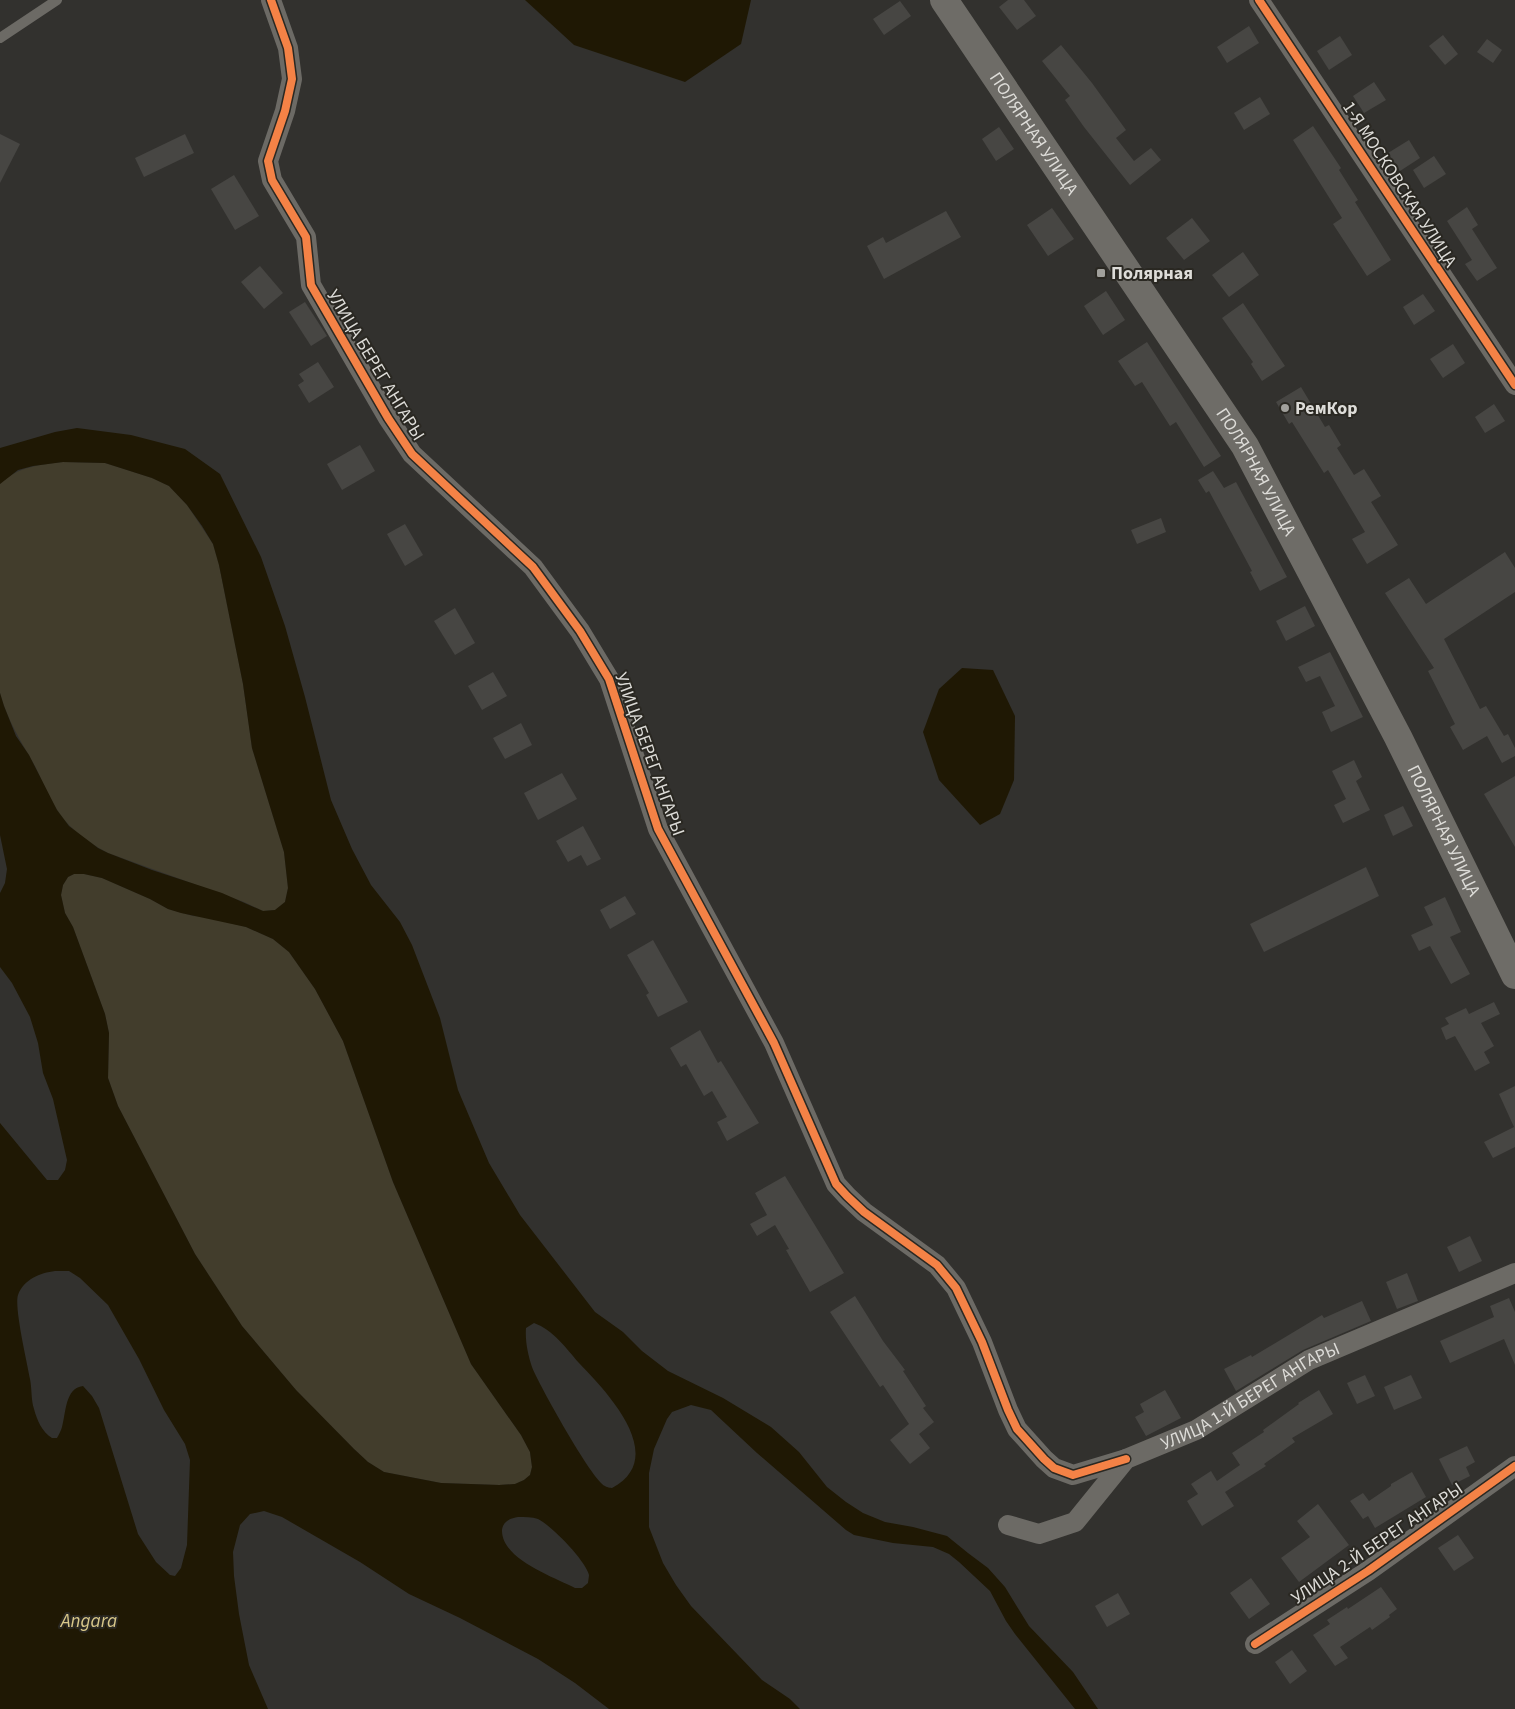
<svg xmlns="http://www.w3.org/2000/svg" width="1515" height="1709" font-family="'Source Sans 3',sans-serif">
  <style>
    .green { fill: #423d2c }
    .water { fill: #1f1804; fill-rule: evenodd }
    .building { fill: #474643 }
    .lines { fill: none; stroke-linecap: round; stroke-linejoin: round }
    .service { stroke: #6c6a65; stroke-width: 10 }
    .minor { stroke: #6c6a65; stroke-width: 20 }
    .secondary { stroke: #6e6c67; stroke-width: 28 }
    .cycleway-casing { stroke: #2a2822; stroke-width: 11 }
    .cycleway { stroke: #f48246; stroke-width: 8 }
    .poi-dot { fill: #a1a09c; stroke: #2a2822; stroke-width: 2 }
    .labels { text-anchor: middle; stroke-width: 4; stroke-linejoin: round; paint-order: stroke }
    .street-label { font-size: 18px; fill: #dddcd8; stroke: #2a2822 }
    .poi-label { font-size: 18px; font-weight: bold; fill: #dddcd8; stroke: #2a2822; text-anchor: start }
    .water-label { font-size: 19px; font-style: italic; fill: #d9c88a; stroke: #2a2822 }
  </style>
  <rect width="100%" height="100%" fill="#32312e"/>
  <g class="green">
    <path d="M63,462l42,1 47,15 17,8 18,19 26,39 6,21 24,119 9,64 32,104 4,36 -3,14 -10,8 -12,1 -19,-9 -136,-49c-13,-7 -27,-16 -38,-27 -16,-15 -25,-40 -35,-60 -14,-25 -27,-44 -35,-73v-209c18,-18 40,-19 63,-22z"/>
    <polygon points="74,874 84,874 102,878 150,899 168,909 193,916 206,917 246,927 273,939 289,952 315,989 343,1041 393,1182 471,1364 521,1435 530,1452 532,1467 530,1475 524,1480 515,1484 499,1485 441,1483 384,1472 368,1462 354,1449 296,1390 242,1326 195,1254 118,1106 108,1078 109,1033 105,1014 73,927 65,913 61,895 63,885 68,877"/>
  </g>
  <g class="water">
    <polygon points="525,0 751,0 741,44 685,82 574,45"/>
    <path d="M77,428l54,7 54,14 35,25 41,83 24,69 20,71 26,103 21,49 19,36 29,37 12,23 28,73 18,72 31,73 31,52 75,97 28,20 19,19 26,20 55,27 48,29 28,25 28,35 19,15 17,11 22,9 28,5 34,9 21,17 20,15 17,19 24,39 44,46 25,37h-23l-60,-75 -9,-13 -16,-30 -31,-29 -10,-8 -16,-7 -40,-4 -39,-8 -8,-5 -89,-77 -46,-43 -20,-5 -19,7 -5,7 -13,30 -5,24v54l14,36 13,22 15,21 71,74 28,19 10,10h-191l-34,-26 -37,-24 -78,-41 -51,-24 -49,-32 -78,-45 -18,-6 -14,3 -10,11 -7,27 1,24 5,38 10,51 19,44h-268v-586l47,57h11l7,-10 2,-10 -14,-61 -10,-26 -5,-30 -8,-26 -18,-34 -12,-16v-74l5,-10 2,-14 -7,-34v-142l4,13 12,30 13,19 28,55 12,16 29,22 10,5 44,17 70,23 41,18 12,-1 10,-8 3,-14 -4,-36 -32,-104 -9,-64 -24,-119 -6,-21 -11,-18 -15,-21 -18,-19 -17,-8 -47,-15 -42,-1 -30,4 -15,4 -18,14v-36l55,-16zM74,874h10l18,4 48,21 18,10 13,4 65,14 27,12 16,13 26,37 28,52 50,141 78,182 50,71 9,17 2,15 -2,8 -6,5 -9,4 -16,1 -58,-2 -57,-11 -16,-10 -14,-13 -58,-59 -54,-64 -47,-72 -77,-148 -10,-28 1,-45 -4,-19 -32,-87 -8,-14 -4,-18 2,-10 5,-8zM55,1271h14l11,7 28,27 31,54 25,51 21,34 5,16 -3,85 -6,23 -6,8 -5,-1 -14,-13 -18,-28 -39,-126 -7,-12 -9,-10c-18,2 -17,27 -21,41 -1,4 -3,7 -5,11h-5c-10,-6 -15,-18 -18,-29 -3,-9 -2,-20 -4,-30 -3,-17 -16,-72 -12,-84 6,-16 22,-22 37,-24zM534,1323c19,7 32,25 45,40 27,28 91,94 33,125 0,0 -7,-1 -7,-2 -13,-6 -67,-103 -73,-119 -4,-12 -7,-26 -6,-39zM518,1517c7,0 14,0 20,2 13,6 48,42 51,56 0,1 -1,8 -1,8l-6,5h-7c-21,-11 -74,-29 -73,-58 1,-9 9,-12 16,-13z"/>
    <polygon points="962,668 993,670 1015,716 1014,780 1000,814 980,825 939,780 923,732 939,689"/>
  </g>
  <g class="building">
    <polygon points="1008,0 1024,0 1036,16 1017,30 999,7"/>
    <polygon points="900,1 911,16 884,35 873,19"/>
    <polygon points="1249,26 1259,43 1227,63 1217,47"/>
    <polygon points="1443,35 1458,54 1445,65 1429,46"/>
    <polygon points="1340,36 1352,55 1329,70 1317,51"/>
    <polygon points="1487,39 1502,50 1493,63 1477,52"/>
    <polygon points="1061,45 1092,83 1126,130 1116,138 1134,161 1151,148 1161,160 1130,185 1084,127 1065,100 1070,96 1042,61"/>
    <polygon points="1374,82 1386,100 1364,113 1353,96"/>
    <polygon points="1260,97 1270,114 1244,130 1234,113"/>
    <polygon points="1313,126 1341,168 1339,170 1358,200 1355,202 1391,260 1367,276 1333,224 1342,218 1293,140"/>
    <polygon points="999,127 1014,149 996,161 982,139"/>
    <polygon points="0,134 20,144 0,183"/>
    <polygon points="185,134 194,153 144,177 135,158"/>
    <polygon points="1409,140 1420,158 1400,171 1388,153"/>
    <polygon points="1434,156 1446,174 1424,188 1413,170"/>
    <polygon points="234,175 259,216 235,230 211,189"/>
    <polygon points="1467,207 1478,225 1472,229 1497,268 1477,281 1465,264 1472,260 1447,221"/>
    <polygon points="1052,208 1074,239 1048,256 1027,225"/>
    <polygon points="946,211 961,237 884,279 867,246 883,237 886,243"/>
    <polygon points="1192,218 1210,241 1184,260 1166,238"/>
    <polygon points="1243,252 1259,275 1229,297 1212,275"/>
    <polygon points="260,266 283,293 264,309 241,282"/>
    <polygon points="1106,291 1125,320 1103,335 1084,306"/>
    <polygon points="1423,294 1435,311 1414,325 1403,307"/>
    <polygon points="305,302 327,336 311,346 289,312"/>
    <polygon points="1243,303 1285,366 1262,381 1251,364 1253,362 1222,318"/>
    <polygon points="1147,342 1221,456 1204,467 1176,422 1170,426 1142,382 1135,386 1118,361"/>
    <polygon points="1453,344 1465,363 1443,378 1430,359"/>
    <polygon points="318,362 334,387 309,403 298,385 304,381 299,374"/>
    <polygon points="1301,387 1325,427 1329,425 1341,445 1337,448 1354,475 1364,469 1381,496 1371,502 1398,545 1367,564 1352,539 1365,532 1328,470 1324,473 1292,422 1289,424 1276,402"/>
    <polygon points="1494,404 1505,421 1485,433 1475,417"/>
    <polygon points="360,445 375,471 342,490 327,464"/>
    <polygon points="1213,471 1224,488 1236,482 1287,577 1260,591 1250,572 1252,571 1209,491 1206,493 1198,480"/>
    <polygon points="1161,518 1166,532 1137,544 1131,530"/>
    <polygon points="405,524 423,555 405,566 387,534"/>
    <polygon points="1505,552 1515,568 1515,592 1444,639 1480,709 1486,706 1504,736 1508,734 1515,748 1515,756 1502,763 1487,736 1463,750 1450,727 1455,724 1428,671 1434,668 1385,593 1409,578 1426,604"/>
    <polygon points="1305,606 1315,626 1286,641 1276,621"/>
    <polygon points="455,608 475,643 455,655 434,621"/>
    <polygon points="1330,652 1363,717 1331,732 1322,712 1335,706 1320,676 1306,682 1298,667"/>
    <polygon points="493,672 507,696 482,710 468,686"/>
    <polygon points="521,723 532,745 505,759 493,738"/>
    <polygon points="1354,760 1362,777 1356,781 1370,810 1343,823 1334,805 1346,799 1332,771"/>
    <polygon points="562,773 577,799 538,820 524,793"/>
    <polygon points="1515,776 1515,847 1484,794"/>
    <polygon points="1403,806 1413,826 1393,836 1384,815"/>
    <polygon points="583,826 601,859 587,866 581,855 568,862 556,841"/>
    <polygon points="1366,867 1379,896 1264,952 1250,924"/>
    <polygon points="625,896 636,914 610,929 600,910"/>
    <polygon points="1445,897 1461,932 1450,937 1470,974 1451,984 1430,946 1419,951 1411,935 1433,925 1424,907"/>
    <polygon points="653,940 688,1002 658,1017 646,995 649,993 627,955"/>
    <polygon points="1494,1002 1500,1014 1481,1023 1494,1046 1484,1052 1490,1063 1475,1071 1455,1036 1446,1040 1441,1028 1449,1024 1445,1018 1466,1008 1469,1014"/>
    <polygon points="700,1030 718,1063 721,1061 759,1123 727,1141 717,1122 727,1117 712,1091 704,1096 686,1064 681,1067 670,1048"/>
    <polygon points="1515,1086 1515,1147 1493,1158 1484,1142 1514,1127 1499,1094"/>
    <polygon points="785,1176 844,1273 810,1292 786,1250 789,1249 775,1225 757,1236 750,1224 767,1215 755,1193"/>
    <polygon points="1470,1236 1482,1261 1459,1272 1447,1247"/>
    <polygon points="1407,1273 1418,1301 1397,1309 1386,1282"/>
    <polygon points="855,1296 883,1341 905,1370 903,1371 926,1406 923,1408 934,1422 919,1434 930,1448 910,1464 890,1440 909,1424 883,1385 880,1387 830,1312"/>
    <polygon points="1509,1298 1515,1312 1515,1365 1504,1339 1450,1363 1440,1341 1494,1317 1490,1306"/>
    <polygon points="1362,1301 1371,1321 1303,1350 1236,1391 1224,1369 1251,1355 1252,1357 1322,1315 1324,1318"/>
    <polygon points="1365,1375 1375,1396 1357,1404 1347,1383"/>
    <polygon points="1411,1375 1422,1398 1394,1410 1384,1387"/>
    <polygon points="1165,1390 1181,1418 1146,1436 1135,1417 1144,1412 1140,1404"/>
    <polygon points="1319,1390 1333,1414 1292,1438 1295,1442 1264,1464 1266,1466 1225,1492 1234,1506 1202,1526 1187,1501 1198,1494 1191,1484 1211,1471 1217,1481 1240,1465 1232,1453 1264,1432 1263,1430 1299,1404 1298,1403"/>
    <polygon points="1467,1446 1475,1462 1466,1467 1470,1476 1452,1485 1439,1459"/>
    <polygon points="1412,1472 1426,1497 1375,1528 1368,1516 1363,1519 1350,1501 1363,1493 1369,1501 1391,1486 1391,1484"/>
    <polygon points="1318,1504 1349,1545 1299,1582 1281,1558 1310,1537 1297,1521"/>
    <polygon points="1458,1535 1474,1558 1454,1571 1438,1548"/>
    <polygon points="1251,1578 1270,1604 1249,1619 1230,1593"/>
    <polygon points="1381,1587 1397,1609 1389,1615 1390,1617 1372,1630 1370,1627 1340,1647 1348,1658 1335,1666 1313,1635 1330,1624 1327,1620 1347,1607 1348,1609"/>
    <polygon points="1118,1593 1130,1614 1107,1627 1095,1606"/>
    <polygon points="1292,1650 1307,1671 1290,1684 1275,1662"/>
  </g>
  <g class="lines">
    <polyline class="service" points="0,38 57,0"/>
    <g class="minor">
      <polyline points="271,0 288,48 292,79 285,111 268,161 272,180 306,237 311,285 388,418 412,454 533,567 580,631 609,679 658,829 774,1043 836,1184 847,1196 864,1212 937,1265 956,1288 982,1342 1008,1410 1017,1429 1044,1459 1054,1468 1073,1475 1126,1459"/>
      <polyline points="1259,0 1515,385"/>
      <path id="s1" d="M1008,1525l31,9 36,-12 51,-63 70,-29 113,-70 206,-87"/>
      <polyline points="1255,1644 1368,1571 1515,1466"/>
    </g>
    <path class="secondary" id="s2" d="M944,0l301,446 153,291 117,238"/>
    <g class="cycleway-casing">
      <g id="cycleway">
        <polyline points="271,0 288,48 292,79 285,111 268,161 272,180 306,237 311,285 388,418 412,454 533,567 580,631 609,679 658,829 774,1043 836,1184 847,1196 864,1212 937,1265 956,1288 982,1342 1008,1410 1017,1429 1044,1459 1054,1468 1073,1475 1126,1459"/>
        <polyline points="1259,0 1515,385"/>
        <polyline points="1255,1644 1368,1571 1515,1466"/>
      </g>
    </g>
    <use href="#cycleway" class="cycleway"/>
  </g>
  <g class="poi-dot">
    <rect x="1096" y="268" width="10" height="10" rx="2.5"/>
    <circle cx="1285" cy="408" r="5"/>
  </g>
  <g class="labels">
    <g class="street-label">
      <text dy="6" stroke="none"><textPath href="#s2" startOffset="161">ПОЛЯРНАЯ УЛИЦА</textPath></text>
      <text transform="translate(1400 184) rotate(57)" y="6">1-Я МОСКОВСКАЯ УЛИЦА</text>
      <text transform="translate(376 365) rotate(59)" y="6">УЛИЦА БЕРЕГ АНГАРЫ</text>
      <text dy="6" stroke="none"><textPath href="#s2" startOffset="566">ПОЛЯРНАЯ УЛИЦА</textPath></text>
      <text transform="translate(650 754) rotate(70)" y="6">УЛИЦА БЕРЕГ АНГАРЫ</text>
      <text dy="6" stroke="none"><textPath href="#s2" startOffset="971">ПОЛЯРНАЯ УЛИЦА</textPath></text>
      <text dy="6" stroke="none"><textPath href="#s1" startOffset="291">УЛИЦА 1-Й БЕРЕГ АНГАРЫ</textPath></text>
      <text transform="translate(1377 1543) rotate(-34)" y="6">УЛИЦА 2-Й БЕРЕГ АНГАРЫ</text>
    </g>
    <g class="poi-label">
      <text x="1111" y="279">Полярная</text>
      <text x="1295" y="414">РемКор</text>
    </g>
    <g class="water-label">
      <text x="89" y="1627">Angara</text>
    </g>
  </g>
</svg>
